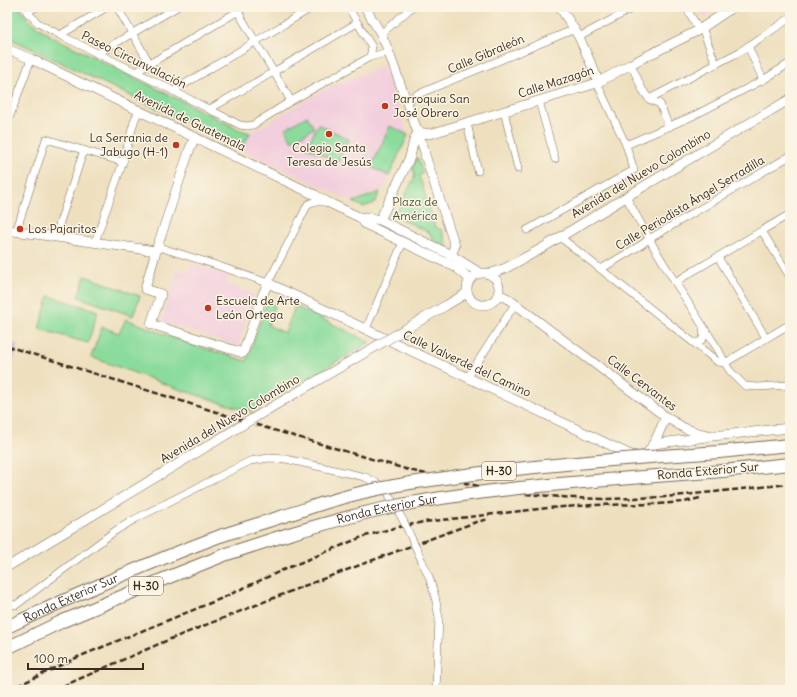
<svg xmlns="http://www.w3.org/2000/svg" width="797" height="697" font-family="Delius,sans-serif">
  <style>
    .built { fill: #f3cfde }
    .industrial { fill: #cfbdce }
    .green { fill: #8bdc9c; stroke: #63835d }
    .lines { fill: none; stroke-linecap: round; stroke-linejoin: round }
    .street-casing { stroke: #7a6a56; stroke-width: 8 }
    .secondary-casing { stroke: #7a6a56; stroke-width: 10 }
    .highway-casing { stroke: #7a6a56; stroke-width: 14 }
    .street { stroke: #fff; stroke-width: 7 }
    .secondary { stroke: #fff; stroke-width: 9 }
    .highway { stroke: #fff; stroke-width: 12 }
    .rail { stroke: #3b2a1e; stroke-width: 2.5; stroke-dasharray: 6 3; stroke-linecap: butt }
    .street-bridge-casing { stroke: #7a6a56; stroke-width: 8; stroke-linecap: butt }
    .secondary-bridge-casing { stroke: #7a6a56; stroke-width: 10; stroke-linecap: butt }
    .highway-bridge-casing { stroke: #7a6a56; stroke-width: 14; stroke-linecap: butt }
    .street-bridge { stroke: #fff; stroke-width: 7 }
    .secondary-bridge { stroke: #fff; stroke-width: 9 }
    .highway-bridge { stroke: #fff; stroke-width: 12 }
    .poi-dot { fill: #c8321e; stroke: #fcf5e5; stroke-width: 1.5 }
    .labels { text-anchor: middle; stroke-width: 3; stroke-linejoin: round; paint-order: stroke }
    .shield { fill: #fcf5e5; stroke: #75675a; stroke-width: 1 }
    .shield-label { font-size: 11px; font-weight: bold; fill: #3b2a1e }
    .street-label { font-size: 12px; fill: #3b2a1e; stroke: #fcf5e5 }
    .poi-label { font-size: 12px; fill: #3b2a1e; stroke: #fcf5e5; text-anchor: start }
    .park-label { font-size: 12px; fill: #4f563e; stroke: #fcf5e5 }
  </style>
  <rect width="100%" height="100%" fill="#fcf5e5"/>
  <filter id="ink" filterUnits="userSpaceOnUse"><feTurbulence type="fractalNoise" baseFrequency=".025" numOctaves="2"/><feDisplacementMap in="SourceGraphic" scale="8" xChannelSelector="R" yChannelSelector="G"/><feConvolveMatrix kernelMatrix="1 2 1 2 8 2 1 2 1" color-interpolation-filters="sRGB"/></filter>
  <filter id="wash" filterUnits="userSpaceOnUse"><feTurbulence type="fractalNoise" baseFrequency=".012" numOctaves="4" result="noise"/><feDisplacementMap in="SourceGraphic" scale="16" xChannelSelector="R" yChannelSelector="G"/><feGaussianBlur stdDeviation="0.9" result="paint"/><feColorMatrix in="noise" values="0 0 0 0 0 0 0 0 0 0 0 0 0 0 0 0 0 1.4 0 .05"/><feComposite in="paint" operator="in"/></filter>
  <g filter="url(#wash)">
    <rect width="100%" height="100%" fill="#eee0bf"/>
    <g class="built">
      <polygon points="698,7 721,7 705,18"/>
      <polygon points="383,66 408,135 384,189 351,201 242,149 250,133 329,87"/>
      <polygon points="191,263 229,276 227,284 255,294 238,346 161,322 178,269 187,272"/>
    </g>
    <polygon class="industrial" points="7,341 18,344 8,382 7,382"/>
    <g class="green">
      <path d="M7,7h12c10,16 19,20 34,30l187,93 10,3 -8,16 -235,-112z"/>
      <polygon points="307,116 314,128 292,141 285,129"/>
      <polygon points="318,124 349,139 338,162 307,147"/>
      <polygon points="390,126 408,135 389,176 371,167"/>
      <polygon points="417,158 418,158 423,174 419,175 435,227 442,230 447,245 445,246 432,240 430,233 397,217 396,214 415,176 413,168"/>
      <polygon points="380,192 375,203 363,207 353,202"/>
      <polygon points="85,276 140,296 133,316 78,297"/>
      <polygon points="49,296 98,311 88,343 39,329"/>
      <polygon points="267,301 275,304 268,325 285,333 295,306 370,342 251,412 181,390 91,357 102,327 119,333 126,319 187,343 247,361"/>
    </g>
  </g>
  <g filter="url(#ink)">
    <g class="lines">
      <g class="street-casing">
        <g id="street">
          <polyline points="24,7 27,12 38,23 60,35 154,81 240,125 247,126 253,125 291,101 370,57 389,52"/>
          <polyline points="117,7 150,64"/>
          <polyline points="235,7 291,101"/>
          <polyline points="348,7 372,47 370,57"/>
          <polyline points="686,7 699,30"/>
          <polyline points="27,12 36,7"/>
          <polyline points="702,28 716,64"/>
          <polyline points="381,34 412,7"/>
          <polyline points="60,35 107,7"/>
          <polyline points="579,37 635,7"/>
          <polyline points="748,46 763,80"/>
          <polyline points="97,54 177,7"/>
          <polyline points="631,64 642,89 649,99 660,104 669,127"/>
          <polyline points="136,72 245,7"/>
          <polyline points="173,91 313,7"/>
          <polyline points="649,99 741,51 790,18"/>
          <polyline points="539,101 555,159"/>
          <polyline points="407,102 416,95 575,29"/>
          <polyline points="210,109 357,23"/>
          <polyline points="504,111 518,169"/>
          <polyline points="467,123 478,171"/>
          <polyline points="7,124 31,59"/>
          <polyline points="626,145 695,115 763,80 790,63"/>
          <polyline points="626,197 655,249 675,282 719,351 725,363 730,371 745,386 757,387 790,385"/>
          <polyline points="527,230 634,170 626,145 597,83"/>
          <polyline points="762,231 790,277"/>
          <polyline points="16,232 46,139 123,162"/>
          <polyline points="55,237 84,150"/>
          <polyline points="560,237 718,362 725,363"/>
          <polyline points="95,242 123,162 134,122 139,110"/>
          <polyline points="162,248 213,264 268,283 308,204 313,202 327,202"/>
          <polyline points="718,257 766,338"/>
          <polyline points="601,269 641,245 649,239 790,156"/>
          <polyline points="675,282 790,214"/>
          <polyline points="366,329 403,242"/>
          <polyline points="693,342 700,342 704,337 703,327"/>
          <polyline points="725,363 790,324"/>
          <polyline points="468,377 515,304"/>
          <polyline points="422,561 429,577 435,596 439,618 436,690"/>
          <polyline points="7,604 16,605 115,531 135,519 250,461 269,458 286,459 365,477 377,483 388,493 404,522"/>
        </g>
      </g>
      <g class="secondary-casing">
        <g id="secondary">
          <polyline points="365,7 381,34 386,45 425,152 425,155 455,246 451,255"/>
          <polyline points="560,7 579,37 596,75 597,83"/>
          <polyline points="7,49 31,59 315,195 327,202 361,218 365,224 457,268 470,279"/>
          <polyline points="418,132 430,134 597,83 631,64 699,30 733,7"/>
          <path d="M195,137l-5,11 -34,103 -11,38 16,5 -10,30 92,29 20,-59 5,-11 361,171c4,1 9,3 13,2 10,-2 19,-30 24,-39"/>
          <polyline points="361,218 365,217 380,220 451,255 480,273"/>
          <polyline points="380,220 410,157 414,140 418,132"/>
          <polyline points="7,230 156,251"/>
          <circle cx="483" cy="289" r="16"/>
          <polyline points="489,274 506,268 539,250 626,197 790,99"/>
          <polyline points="498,294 507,298 666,417 684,428 698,433 712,436 790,428"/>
          <polyline points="445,306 467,293"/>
          <polyline points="653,444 707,437"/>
          <polyline points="7,567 75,526"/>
        </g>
      </g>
      <g class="highway-casing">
        <g id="highway">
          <polyline points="719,452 790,445"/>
          <polyline points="722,471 790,464"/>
          <path id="s1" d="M7,627c70,-33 141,-64 213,-91 21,-7 42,-13 64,-20"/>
          <polyline points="7,648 63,621 159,581 227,554 289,534"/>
        </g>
      </g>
      <use href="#street" class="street"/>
      <use href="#secondary" class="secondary"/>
      <use href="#highway" class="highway"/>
      <g class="rail">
        <polyline points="7,346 270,429 409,470 504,492 573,498 605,499 665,497 790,484"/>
        <polyline points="9,690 78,657 220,599 285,569 362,537 394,528 424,522 548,508 593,505 657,504 684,502 700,498"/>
        <polyline points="54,690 168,640 304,586 400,550 476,522 489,519"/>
      </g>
      <g class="street-bridge-casing">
        <polyline id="street-bridge" points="404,522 422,561"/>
      </g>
      <g class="secondary-bridge-casing">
        <polyline id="secondary-bridge" points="75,526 272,407 445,306"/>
      </g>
      <g class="highway-bridge-casing">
        <g id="highway-bridge">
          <path d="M284,516c19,-6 38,-13 57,-18 41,-12 84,-17 125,-23 84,-11 169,-17 253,-23"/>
          <path id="s2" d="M289,534c34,-10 68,-20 102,-27 34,-7 68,-12 102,-16 76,-9 152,-14 229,-20"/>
        </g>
      </g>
      <use href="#street-bridge" class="street-bridge"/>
      <use href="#secondary-bridge" class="secondary-bridge"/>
      <use href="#highway-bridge" class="highway-bridge"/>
    </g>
  </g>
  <g class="poi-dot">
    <circle cx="385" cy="106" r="4"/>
    <circle cx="329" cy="134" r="4"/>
    <circle cx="176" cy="145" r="4"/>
    <circle cx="20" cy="229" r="4"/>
    <circle cx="208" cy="308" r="4"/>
  </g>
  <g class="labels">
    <g class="shield">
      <rect x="482" y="462" width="34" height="18" rx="3"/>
      <rect x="129" y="577" width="34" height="18" rx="3"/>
    </g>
    <g class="shield-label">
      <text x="499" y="475">H-30</text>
      <text x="146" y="590">H-30</text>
    </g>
    <g class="street-label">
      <text transform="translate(486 54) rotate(-23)" y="4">Calle Gibraleón</text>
      <text transform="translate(134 60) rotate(26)" y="4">Paseo Circunvalación</text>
      <text transform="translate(556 82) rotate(-18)" y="4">Calle Mazagón</text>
      <text transform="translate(190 121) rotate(26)" y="4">Avenida de Guatemala</text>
      <text transform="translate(641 174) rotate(-31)" y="4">Avenida del Nuevo Colombino</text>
      <text transform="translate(690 203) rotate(-31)" y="4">Calle Periodista Ángel Serradilla</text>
      <text transform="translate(467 364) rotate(25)" y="4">Calle Valverde del Camino</text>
      <text transform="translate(642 383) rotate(37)" y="4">Calle Cervantes</text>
      <text transform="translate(230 419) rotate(-31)" y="4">Avenida del Nuevo Colombino</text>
      <text transform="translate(708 471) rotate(-5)" y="4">Ronda Exterior Sur</text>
      <text dy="4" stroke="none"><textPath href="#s2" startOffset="101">Ronda Exterior Sur</textPath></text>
      <text dy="4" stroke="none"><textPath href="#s1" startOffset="70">Ronda Exterior Sur</textPath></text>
    </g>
    <g class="poi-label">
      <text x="393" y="103">Parroquia San<tspan x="393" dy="14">José Obrero</tspan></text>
      <text x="168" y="142" text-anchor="end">La Serrania de<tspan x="168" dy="14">Jabugo (H-1)</tspan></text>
      <text x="329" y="152" text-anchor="middle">Colegio Santa<tspan x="329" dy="14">Teresa de Jesús</tspan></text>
      <text x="28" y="233">Los Pajaritos</text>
      <text x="216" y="305">Escuela de Arte<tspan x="216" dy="14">León Ortega</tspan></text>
    </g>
    <g class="park-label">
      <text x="415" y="206">Plaza de<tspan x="415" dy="14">América</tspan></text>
    </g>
  </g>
  <rect width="797" height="697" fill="none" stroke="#fcf5e5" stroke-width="24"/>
  <path d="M28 663v6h115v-6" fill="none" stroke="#3b2a1e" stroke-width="2"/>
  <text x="34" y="663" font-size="12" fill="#3b2a1e" stroke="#fcf5e5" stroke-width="3" paint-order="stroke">100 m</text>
</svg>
